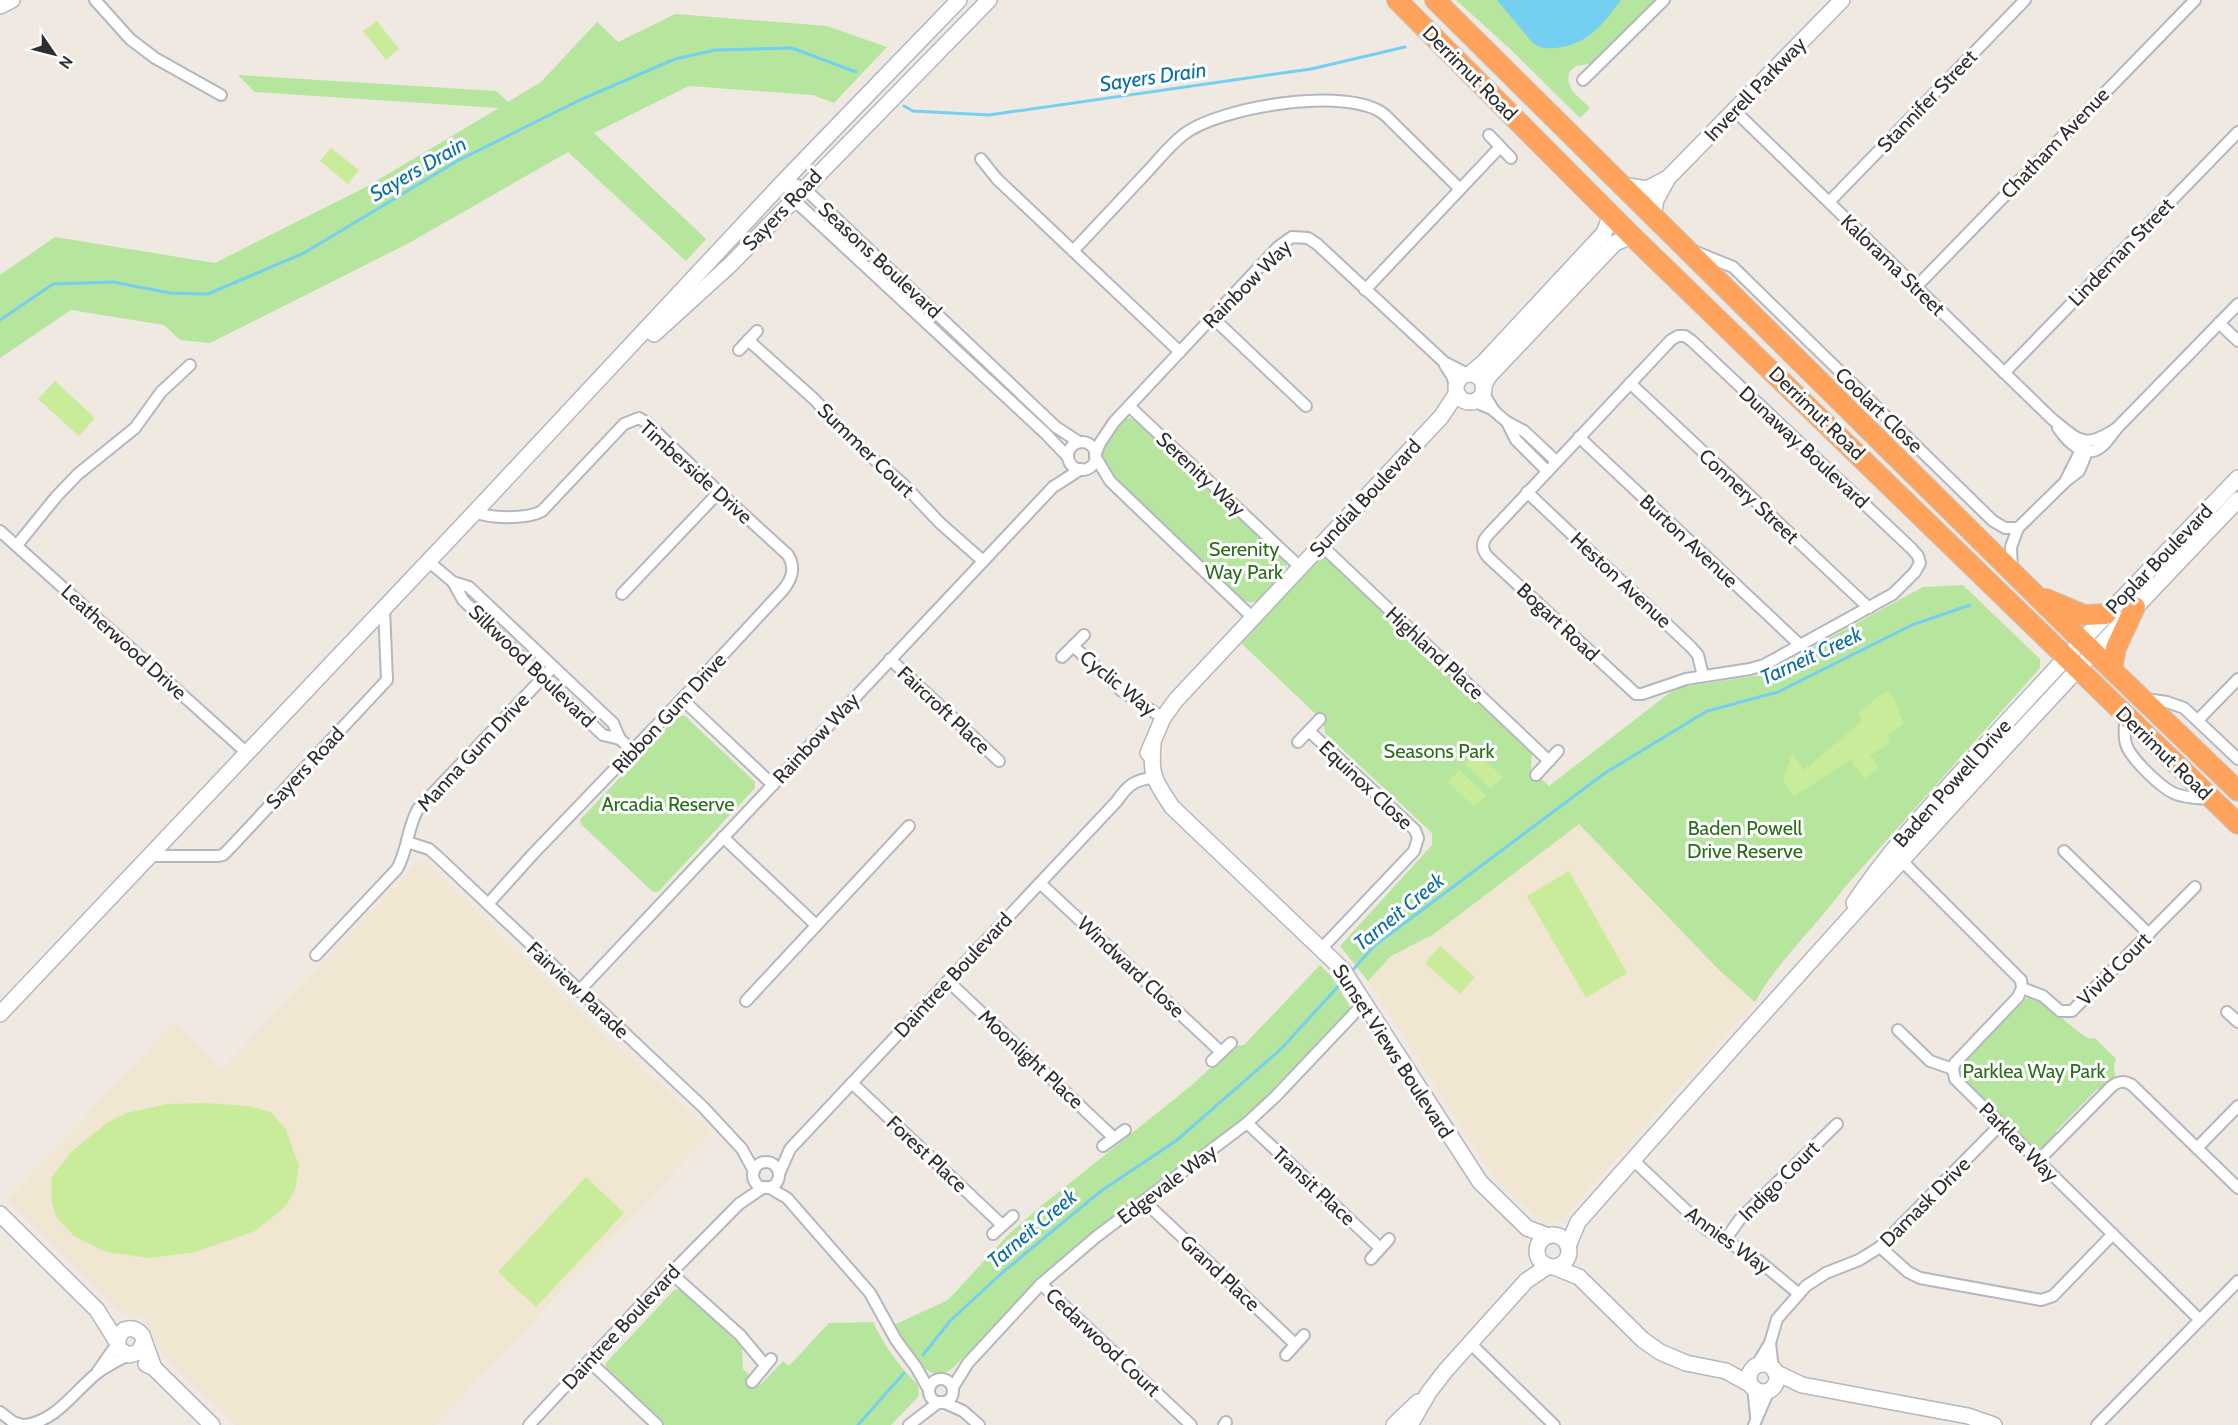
<svg xmlns="http://www.w3.org/2000/svg" width="2238" height="1425" font-family="Cabin,sans-serif">
  <style>
    .education { fill: #f0e6d1 }
    .green { fill: #b6e59e }
    .pitch { fill: #c9ec9a }
    .water { fill: #75cff0 }
    .lines { fill: none; stroke-linecap: round; stroke-linejoin: round }
    .stream { stroke: #75cff0; stroke-width: 3 }
    .street-casing { stroke: #b4b7c1; stroke-width: 14 }
    .secondary-casing { stroke: #b4b7c1; stroke-width: 18 }
    .highway-casing { stroke: #c9c9c9; stroke-width: 22 }
    .street { stroke: #fff; stroke-width: 10 }
    .secondary { stroke: #fff; stroke-width: 15 }
    .highway { stroke: #ffa35c; stroke-width: 20 }
    .labels { text-anchor: middle; stroke-width: 6; stroke-linejoin: round; paint-order: stroke }
    .street-label { font-size: 20px; fill: #2e2e2e; stroke: #fff }
    .park-label { font-size: 20px; fill: #2c6e1b; stroke: #fff }
    .water-label { font-size: 21px; font-style: italic; fill: #0d6fa3; stroke: #fff }
  </style>
  <rect width="100%" height="100%" fill="#efe9e1"/>
  <g class="education">
    <polygon points="1579,824 1718,969 1755,1002 1560,1222 1543,1223 1502,1186 1490,1171 1368,981 1391,956 1434,934"/>
    <polygon points="422,859 566,1000 712,1132 435,1425 235,1425 158,1349 152,1332 142,1316 137,1318 123,1314 8,1199 174,1022 222,1069"/>
  </g>
  <g class="green">
    <polygon points="1456,0 1658,0 1595,63 1576,66 1569,72 1568,80 1572,91 1590,108 1580,118 1509,48"/>
    <polygon points="675,14 827,26 887,47 834,103 813,95 689,86 594,133 706,239 686,261 568,152 407,244 210,343 180,340 164,325 71,310 0,358 0,275 55,237 215,263 366,187 499,108 255,92 238,75 496,91 508,102 541,82 597,22 618,42"/>
    <path d="M1128,418l7,1 151,141 1,11c-10,11 -27,40 -43,29l-133,-125c-3,-5 -8,-12 -10,-18 -3,-11 18,-35 27,-39z"/>
    <path d="M1325,558l4,1 203,191 -1,19 18,17 127,-98 85,-13 162,-88 40,-2 77,74v9l-196,220c-28,39 -66,72 -89,114l-37,-33 -139,-145 -145,110 -43,22 -23,25 -28,-35 92,-101v-12l-107,-100 -2,-12 -84,-80 78,-82z"/>
    <polygon points="678,716 685,716 755,782 755,788 658,892 653,892 581,824 580,820"/>
    <path d="M1320,965l11,11 20,32 -104,108 -189,145 -104,106c-3,2 -8,6 -12,7 -20,4 -40,-35 -48,-49l54,-25 60,-65 27,-24 157,-126 42,-39 10,-1z"/>
    <path d="M2030,997c16,2 41,33 60,42l5,-1 21,21 -2,6 1,12 -12,12h-6l-41,42v5l-12,11 -6,2 -9,-4 -66,-64 -3,-8 2,-10 59,-62z"/>
    <path d="M681,1289l61,58 1,22 17,16 23,-24 6,5 40,-43 44,-1c12,25 26,44 45,63l1,11 -28,29h-226l-59,-56v-6l68,-73z"/>
  </g>
  <g class="pitch">
    <polygon points="377,21 399,49 386,60 363,31"/>
    <polygon points="331,148 359,170 348,184 320,161"/>
    <polygon points="55,381 95,418 79,436 38,399"/>
    <polygon points="1888,691 1894,698 1904,724 1886,736 1889,739 1889,744 1870,755 1879,768 1864,779 1851,760 1794,796 1783,781 1792,753 1804,770 1862,721 1858,714 1877,697"/>
    <polygon points="1476,752 1503,777 1491,789 1465,764"/>
    <polygon points="1459,770 1486,795 1474,807 1448,782"/>
    <polygon points="1569,871 1627,973 1586,998 1527,896"/>
    <polygon points="1440,946 1475,977 1460,994 1425,963"/>
    <polygon points="205,1103 248,1106 271,1112 286,1130 299,1166 295,1190 285,1207 255,1231 195,1252 150,1258 106,1252 74,1236 57,1218 52,1204 51,1178 71,1152 107,1123 126,1113 168,1104"/>
    <polygon points="586,1177 624,1213 536,1307 498,1272"/>
  </g>
  <path class="water" d="M1497,0h124c-19,25 -33,45 -66,48 -9,1 -15,0 -22,-5z"/>
  <g class="lines">
    <g class="stream">
      <polyline points="904,106 913,111 989,115 1311,69 1405,47"/>
      <polyline points="0,320 53,284 113,282 170,293 208,294 304,253 459,160 582,99 675,59 715,50 792,48 856,72"/>
      <polyline points="1351,972 1374,946 1605,773 1707,711 1778,692 1912,625 1970,605"/>
      <polyline points="923,1355 950,1321 1003,1272 1101,1191 1177,1140 1281,1049 1343,981"/>
      <polyline points="858,1425 904,1373"/>
    </g>
    <g class="street-casing">
      <g id="street">
        <polyline points="95,0 130,39 155,58 221,95"/>
        <polyline points="1583,80 1664,0"/>
        <path d="M1734,110l318,309c28,22 32,31 65,9"/>
        <polyline points="1489,135 1511,158"/>
        <polyline points="981,159 997,179 1180,352"/>
        <polyline points="785,180 793,199 1045,433 1068,457"/>
        <polyline points="785,180 804,188 1056,427 1079,442"/>
        <polyline points="1829,202 2025,0"/>
        <path d="M1073,251c25,-27 50,-53 75,-80 11,-12 22,-26 35,-36 35,-28 166,-50 202,-20l75,74"/>
        <polyline points="1696,252 1733,267 1993,521 2005,528 2018,528"/>
        <polyline points="1916,287 2195,0"/>
        <polyline points="1365,290 1500,147"/>
        <polyline points="1212,317 1306,406"/>
        <polyline points="2219,323 2238,341"/>
        <path d="M1678,336h7l7,5 220,208 6,7 2,7 -5,9 -22,22 -129,71 -14,4 -64,10 -44,15h-6l-148,-137c-6,-7 -7,-14 -1,-21l184,-196z"/>
        <polyline points="748,340 814,399 856,444 902,483 940,523 983,561"/>
        <polyline points="739,350 757,331"/>
        <polyline points="1445,365 1452,376 1456,388"/>
        <polyline points="2004,373 2238,132"/>
        <polyline points="1630,383 1869,608"/>
        <polyline points="1483,392 1494,411 1507,422 1524,431 1556,461"/>
        <polyline points="1473,401 1494,410"/>
        <polyline points="1129,406 1300,567"/>
        <polyline points="1507,422 1516,440 1547,471"/>
        <path d="M2058,428c9,13 26,32 43,19 6,-4 11,-13 16,-19l121,-124"/>
        <polyline points="1579,437 1800,645"/>
        <circle cx="1082" cy="456" r="14"/>
        <polyline points="1095,455 1100,443 1114,422 1278,247 1292,237 1308,238 1317,244 1444,362 1467,374"/>
        <polyline points="1095,456 1110,481 1253,618"/>
        <polyline points="2066,480 2083,446"/>
        <polyline points="1527,492 1691,647 1698,655 1703,676"/>
        <path d="M475,512c15,7 53,7 67,-1l82,-87 15,-6 8,5 72,69 69,63c8,13 4,24 -5,35l-101,109 -149,155 -45,50"/>
        <polyline points="0,531 247,753"/>
        <polyline points="17,545 56,497 78,474 135,428 161,392 190,365"/>
        <polyline points="1321,545 1549,761"/>
        <polyline points="428,561 453,582 469,587 613,723 620,739 633,751"/>
        <polyline points="2012,571 2011,547 2018,528 2066,481 2079,471 2085,457 2085,445"/>
        <polyline points="453,582 463,600 542,678 603,735 620,739"/>
        <polyline points="622,594 719,492"/>
        <polyline points="1073,646 1122,691 1163,718"/>
        <polyline points="1062,657 1084,635"/>
        <polyline points="890,659 999,761"/>
        <polyline points="682,699 773,785"/>
        <polyline points="2146,699 2167,702 2184,708 2238,759"/>
        <path d="M2126,716c-1,9 -3,19 0,28 4,14 36,45 50,50 10,4 22,4 33,5"/>
        <polyline points="2198,720 2238,679"/>
        <polyline points="1309,731 1415,830 1418,838 1414,851 1322,948"/>
        <polyline points="1298,742 1320,719"/>
        <polyline points="1536,775 1558,751"/>
        <polyline points="723,837 816,925"/>
        <polyline points="407,842 429,849 436,855 703,1107 742,1149 754,1171"/>
        <polyline points="2064,851 2149,934"/>
        <polyline points="150,856 218,856 223,855 231,847 387,680 384,608"/>
        <polyline points="1898,857 2021,980 2022,988 2018,997 1955,1063 1953,1069 1955,1079 2200,1320"/>
        <polyline points="1040,883 1221,1052"/>
        <path d="M316,955l81,-86c11,-19 10,-41 21,-60l135,-142"/>
        <polyline points="948,981 1113,1137"/>
        <polyline points="2022,988 2043,996 2060,1011 2072,1011 2195,887"/>
        <polyline points="579,991 1053,487 1081,469"/>
        <polyline points="746,1001 909,826"/>
        <polyline points="2227,1012 2238,1022"/>
        <polyline points="1898,1030 1930,1061 1953,1069"/>
        <polyline points="1212,1061 1231,1043"/>
        <polyline points="852,1083 1002,1225"/>
        <polyline points="1247,1123 1380,1248"/>
        <polyline points="1103,1146 1125,1130"/>
        <polyline points="2197,1148 2238,1106"/>
        <polyline points="1633,1160 1706,1229 1758,1260 1799,1294"/>
        <path d="M2038,1161l73,-74c7,-6 13,-7 21,-2l106,103"/>
        <circle cx="766" cy="1175" r="13"/>
        <path d="M779,1174l11,-25 327,-348c10,-15 18,-22 37,-23"/>
        <polyline points="768,1187 787,1198 870,1293 896,1340 916,1367 929,1390"/>
        <polyline points="1144,1201 1295,1344"/>
        <polyline points="993,1234 1013,1216"/>
        <polyline points="1725,1240 1740,1219 1837,1124"/>
        <polyline points="1880,1247 1908,1272 1920,1278 2041,1300 2053,1296 2113,1234"/>
        <polyline points="1371,1259 1389,1239"/>
        <polyline points="671,1273 740,1335 765,1365"/>
        <polyline points="1041,1284 1191,1425"/>
        <polyline points="1470,1343 1554,1425"/>
        <polyline points="1770,1343 1773,1369"/>
        <polyline points="1286,1355 1304,1335"/>
        <polyline points="589,1361 657,1425"/>
        <polyline points="1756,1366 1770,1343 1777,1319 1806,1286 1826,1273 1859,1260 1880,1247 2001,1124"/>
        <polyline points="98,1371 117,1344"/>
        <circle cx="941" cy="1391" r="12"/>
        <polyline points="752,1382 771,1359"/>
        <polyline points="953,1387 968,1363 1041,1284 1096,1237 1247,1123 1276,1096 1364,1003"/>
        <polyline points="1753,1387 1756,1416"/>
        <polyline points="943,1402 963,1411 979,1425"/>
        <polyline points="0,1412 13,1422 22,1425"/>
        <path d="M25,1425c31,-4 49,-33 71,-51 10,-8 21,-13 32,-19"/>
        <polyline points="529,1425 671,1273 739,1204 764,1187"/>
        <polyline points="909,1425 939,1402"/>
        <polyline points="1224,1425 1226,1422"/>
        <polyline points="1754,1425 1769,1390"/>
        <polyline points="2097,1425 2238,1281"/>
      </g>
    </g>
    <g class="secondary-casing">
      <g id="secondary">
        <polyline points="0,6 12,0"/>
        <polyline points="1622,185 1647,189 1668,178 1842,0"/>
        <polyline points="1653,216 1656,200 1668,178"/>
        <polyline points="654,334 731,264 989,0"/>
        <polyline points="1470,374 1484,362 1604,233 1611,215"/>
        <circle cx="1470" cy="388" r="14"/>
        <polyline points="1483,387 1489,376 1615,243 1632,236"/>
        <path d="M1153,744c-3,33 2,37 19,63l171,163 137,212 47,46 21,8"/>
        <polyline points="1148,753 1163,718 1176,700 1441,417 1457,393"/>
        <path d="M1854,903c37,-56 83,-104 128,-154 83,-92 169,-181 256,-271"/>
        <polyline points="0,1014 475,512 785,180 959,0"/>
        <polyline points="0,1214 97,1310 117,1342"/>
        <circle cx="1553" cy="1251" r="16"/>
        <path d="M1568,1246l10,-24c216,-244 434,-487 660,-722"/>
        <polyline points="1554,1267 1579,1277 1643,1340 1660,1352 1686,1363 1726,1371 1751,1385"/>
        <path d="M144,1341l-5,11 -10,3 -9,-5c-4,-7 -3,-14 4,-20 8,-3 13,-1 18,5l12,33"/>
        <polyline points="146,1364 154,1368 212,1425"/>
        <circle cx="1763" cy="1378" r="14"/>
        <polyline points="1775,1372 1802,1385 1968,1416 1994,1425"/>
        <polyline points="1394,1425 1418,1402"/>
        <polyline points="1410,1425 1429,1392 1446,1370 1526,1281 1548,1266"/>
      </g>
    </g>
    <g class="highway-casing">
      <g id="highway">
        <polyline points="1397,0 1632,236 2238,824"/>
        <polyline points="1435,0 2081,640 2238,791"/>
        <polyline points="2046,599 2084,615 2106,614"/>
        <polyline points="2112,669 2116,648 2135,607"/>
      </g>
    </g>
    <use href="#street" class="street"/>
    <use href="#secondary" class="secondary"/>
    <use href="#highway" class="highway"/>
  </g>
  <g class="labels">
    <g class="street-label">
      <text transform="translate(1470 73) rotate(45)" y="7">Derrimut Road</text>
      <text transform="translate(1755 89) rotate(-46)" y="7">Inverell Parkway</text>
      <text transform="translate(1927 101) rotate(-46)" y="7">Stannifer Street</text>
      <text transform="translate(2055 143) rotate(-46)" y="7">Chatham Avenue</text>
      <text transform="translate(782 210) rotate(-46)" y="7">Sayers Road</text>
      <text transform="translate(2121 252) rotate(-46)" y="7">Lindeman Street</text>
      <text transform="translate(880 260) rotate(43)" y="7">Seasons Boulevard</text>
      <text transform="translate(1893 265) rotate(44)" y="7">Kalorama Street</text>
      <text transform="translate(1247 284) rotate(-45)" y="7">Rainbow Way</text>
      <text transform="translate(1879 410) rotate(44)" y="7">Coolart Close</text>
      <text transform="translate(1817 413) rotate(44)" y="7">Derrimut Road</text>
      <text transform="translate(1804 447) rotate(43)" y="7">Dunaway Boulevard</text>
      <text transform="translate(866 450) rotate(44)" y="7">Summer Court</text>
      <text transform="translate(696 472) rotate(42)" y="7">Timberside Drive</text>
      <text transform="translate(1201 474) rotate(43)" y="7">Serenity Way</text>
      <text transform="translate(1749 496) rotate(43)" y="7">Connery Street</text>
      <text transform="translate(1365 498) rotate(-47)" y="7">Sundial Boulevard</text>
      <text transform="translate(1689 541) rotate(43)" y="7">Burton Avenue</text>
      <text transform="translate(2159 559) rotate(-46)" y="7">Poplar Boulevard</text>
      <text transform="translate(1621 580) rotate(43)" y="7">Heston Avenue</text>
      <text transform="translate(1558 622) rotate(43)" y="7">Bogart Road</text>
      <text transform="translate(124 642) rotate(42)" y="7">Leatherwood Drive</text>
      <text transform="translate(1435 653) rotate(43)" y="7">Highland Place</text>
      <text transform="translate(532 666) rotate(44)" y="7">Silkwood Boulevard</text>
      <text transform="translate(1118 683) rotate(39)" y="7">Cyclic Way</text>
      <text transform="translate(944 710) rotate(43)" y="7">Faircroft Place</text>
      <text transform="translate(669 713) rotate(-47)" y="7">Ribbon Gum Drive</text>
      <text transform="translate(816 738) rotate(-47)" y="7">Rainbow Way</text>
      <text transform="translate(473 752) rotate(-47)" y="7">Manna Gum Drive</text>
      <text transform="translate(2164 753) rotate(44)" y="7">Derrimut Road</text>
      <text transform="translate(305 768) rotate(-47)" y="7">Sayers Road</text>
      <text transform="translate(1952 783) rotate(-48)" y="7">Baden Powell Drive</text>
      <text transform="translate(1366 785) rotate(43)" y="7">Equinox Close</text>
      <text transform="translate(1131 967) rotate(43)" y="7">Windward Close</text>
      <text transform="translate(2114 969) rotate(-45)" y="7">Vivid Court</text>
      <text transform="translate(953 975) rotate(-47)" y="7">Daintree Boulevard</text>
      <text transform="translate(578 990) rotate(43)" y="7">Fairview Parade</text>
      <text transform="translate(1393 1051) rotate(57)" y="7">Sunset Views Boulevard</text>
      <text transform="translate(1031 1059) rotate(43)" y="7">Moonlight Place</text>
      <text transform="translate(2019 1142) rotate(45)" y="7">Parklea Way</text>
      <text transform="translate(927 1154) rotate(43)" y="7">Forest Place</text>
      <text transform="translate(1779 1181) rotate(-45)" y="7">Indigo Court</text>
      <text transform="translate(1167 1184) rotate(-37)" y="7">Edgevale Way</text>
      <text transform="translate(1314 1186) rotate(43)" y="7">Transit Place</text>
      <text transform="translate(1925 1202) rotate(-45)" y="7">Damask Drive</text>
      <text transform="translate(1728 1240) rotate(36)" y="7">Annies Way</text>
      <text transform="translate(1220 1273) rotate(43)" y="7">Grand Place</text>
      <text transform="translate(621 1327) rotate(-47)" y="7">Daintree Boulevard</text>
      <text transform="translate(1103 1342) rotate(43)" y="7">Cedarwood Court</text>
    </g>
    <g class="park-label">
      <text x="1244" y="556">Serenity<tspan x="1244" dy="23">Way Park</tspan></text>
      <text x="1439" y="758">Seasons Park</text>
      <text x="668" y="811">Arcadia Reserve</text>
      <text x="1745" y="835">Baden Powell<tspan x="1745" dy="23">Drive Reserve</tspan></text>
      <text x="2034" y="1078">Parklea Way Park</text>
    </g>
    <g class="water-label">
      <text transform="translate(1153 77) rotate(-8)" y="7">Sayers Drain</text>
      <text transform="translate(418 169) rotate(-30)" y="7">Sayers Drain</text>
      <text transform="translate(1811 656) rotate(-25)" y="7">Tarneit Creek</text>
      <text transform="translate(1399 912) rotate(-39)" y="7">Tarneit Creek</text>
      <text transform="translate(1032 1229) rotate(-40)" y="7">Tarneit Creek</text>
    </g>
  </g>
  <g transform="translate(54 54) rotate(125)" stroke="#ffffff" stroke-width="4.5" paint-order="stroke">
  <path d="M0-4.5L10 22L0 15L-10 22Z" fill="#2e2e2e"/>
  <text y="-9" font-size="16" font-weight="bold" text-anchor="middle" fill="#2e2e2e">N</text>
  </g>
</svg>
